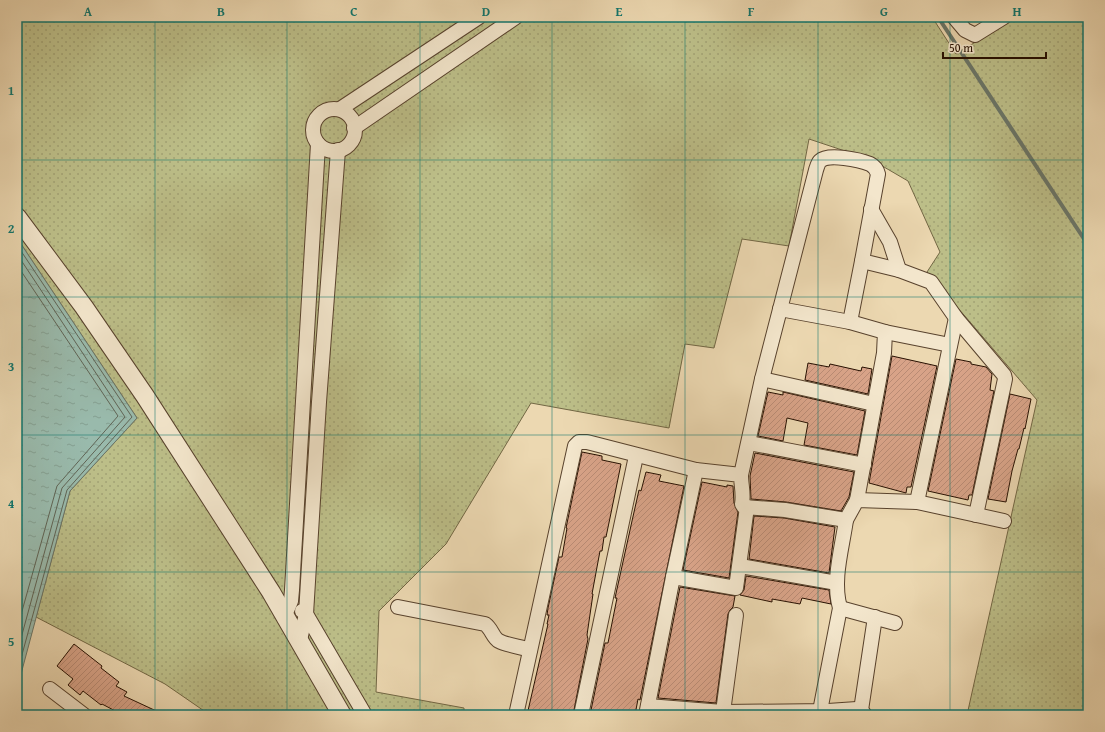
<svg xmlns="http://www.w3.org/2000/svg" width="1105" height="732" font-family="'Gentium Book Plus',serif">
  <style>
    .grass { fill: url(#grass-dots); stroke: #726744 }
    .water { fill: url(#water-ripples); stroke: #6b7668 }
    .lines { fill: none; stroke-linecap: round; stroke-linejoin: round }
    .shore { stroke: #606556; stroke-width: 1 }
    .stream { stroke: #6b7668; stroke-width: 4 }
    .building { fill: url(#building-hatch); stroke: #271001 }
    .minor-casing { stroke: #58422d; stroke-width: 16 }
    .tertiary-casing { stroke: #58422d; stroke-width: 20 }
    .minor { stroke: #f3e6cc; stroke-width: 14 }
    .tertiary { stroke: #f3e6cc; stroke-width: 18 }
    .grid { fill: none; stroke: #0f766e; stroke-width: 1; stroke-opacity: 0.55 }
    .neatline { fill: none; stroke: #0f766e; stroke-width: 1.5 }
    .grid-label { font-size: 13px; text-anchor: middle; font-weight: bold; fill: #0f766e }
  </style>
  <defs>
    <pattern id="grass-dots" width="8" height="8" patternUnits="userSpaceOnUse"><rect width="8" height="8" fill="#bcbe88"/><path d="M2 2h.1M6 6h.1" fill="none" stroke="#a2a274" stroke-width="1.8" stroke-linecap="round"/></pattern>
    <pattern id="water-ripples" width="26" height="14" patternUnits="userSpaceOnUse"><rect width="26" height="14" fill="#99baac"/><path d="M2 4q2-2 4 0t4 0M15 11q2-2 4 0t4 0" fill="none" stroke="#849f92"/></pattern>
    <pattern id="building-hatch" width="6" height="6" patternUnits="userSpaceOnUse"><rect width="6" height="6" fill="#d8a388"/><path d="M-1 1l2-2M0 6l6-6M5 7l2-2" fill="none" stroke="#b98b74"/></pattern>
  </defs>
  <rect width="100%" height="100%" fill="#ecd8b1"/>
  <filter id="stains"><feTurbulence type="fractalNoise" baseFrequency=".005" numOctaves="4"/><feColorMatrix values="0 0 0 0 .2 0 0 0 0 .09 0 0 0 0 .02 0 0 0 .5 -.17"/></filter>
  <radialGradient id="worn" r=".72"><stop offset=".6" stop-color="#630" stop-opacity="0"/><stop offset="1" stop-color="#630" stop-opacity=".3"/></radialGradient>
  <polygon class="grass" points="17,17 932,17 956,54 1016,17 1088,17 1088,715 967,715 1037,400 927,272 940,252 908,181 872,160 809,139 789,246 742,239 714,348 685,344 669,428 531,403 446,544 379,611 376,692 464,708 464,715 210,715 165,684 36,617 70,491 137,418 17,238"/>
  <polygon class="water" points="17,238 137,418 70,491 17,689"/>
  <g class="lines">
    <g class="shore">
      <polyline points="17,245 132,417 67,490 17,673"/>
      <polyline points="17,254 125,417 62,488 17,653"/>
      <polyline points="17,265 118,416 57,486 17,629"/>
    </g>
    <polyline class="stream" points="938,17 1088,245"/>
  </g>
  <g class="building">
    <polygon points="892,356 937,366 911,487 907,487 906,493 869,483"/>
    <polygon points="956,359 971,362 971,364 986,367 992,374 990,390 994,391 972,495 969,495 968,500 928,491"/>
    <polygon points="808,363 829,367 830,364 861,371 862,367 872,369 868,394 805,380"/>
    <polygon points="768,392 783,395 783,392 865,411 857,455 804,445 808,423 787,418 783,441 758,436"/>
    <polygon points="1010,394 1031,399 1025,429 1024,428 1019,449 1018,449 1012,471 1006,502 988,499"/>
    <polygon points="582,452 602,456 602,460 621,464 611,513 606,537 604,537 602,551 600,551 592,594 593,594 587,635 588,639 573,715 527,715 548,624 547,624 549,615 547,615 548,608 559,557 562,557 567,528 566,528"/>
    <polygon points="755,453 854,472 849,497 841,511 786,502 751,499 750,476"/>
    <polygon points="646,472 661,475 659,481 684,486 640,700 638,699 635,715 590,715 605,643 608,643 617,598 615,598 632,521 639,490 641,491"/>
    <polygon points="702,482 727,487 727,485 733,486 734,503 738,512 729,578 683,570"/>
    <polygon points="754,516 784,518 835,527 829,573 749,559"/>
    <polygon points="746,576 829,590 831,604 802,598 800,604 772,599 772,602 740,595 744,590"/>
    <polygon points="680,587 735,596 733,607 730,610 728,614 716,703 658,698"/>
    <polygon points="74,644 102,666 101,668 119,682 116,686 127,692 124,696 165,715 123,715 102,704 101,705 83,691 80,695 68,685 73,679 57,666"/>
  </g>
  <g class="lines">
    <g class="minor-casing">
      <g id="minor">
        <polyline points="954,17 965,30 975,35 1004,17"/>
        <polyline points="340,109 479,17"/>
        <circle cx="334" cy="130" r="21"/>
        <polyline points="354,128 516,17"/>
        <polyline points="871,209 890,242 899,270"/>
        <polyline points="780,309 850,322 885,332 884,353 857,500"/>
        <polyline points="850,322 862,261"/>
        <polyline points="885,332 950,345"/>
        <polyline points="762,379 874,404"/>
        <polyline points="749,443 864,465"/>
        <path d="M741,475l21,-96 54,-209c1,-3 2,-7 4,-9 8,-8 40,-1 50,3 4,2 7,6 8,10l-16,87 37,9 32,12 25,36 48,57 1,4 -29,136"/>
        <polyline points="917,502 956,318"/>
        <polyline points="740,566 837,583"/>
        <polyline points="673,577 736,588 747,507"/>
        <path d="M398,607l87,17c7,5 8,14 14,17 7,4 23,6 31,9"/>
        <polyline points="840,608 895,623"/>
        <polyline points="302,611 306,614 365,715"/>
        <polyline points="285,615 291,601 292,590 318,144"/>
        <polyline points="300,640 306,614 319,402 338,150"/>
        <polyline points="50,689 84,715"/>
        <polyline points="648,706 723,712 828,711 857,709 861,710 865,715"/>
        <polyline points="861,710 875,617"/>
        <path d="M820,711l20,-103c-8,-28 2,-59 6,-88"/>
        <polyline points="723,712 736,615"/>
        <path d="M516,715l59,-269 4,-4h8l109,28 45,5c0,10 3,19 1,29l2,3 41,3 61,10 11,-20 60,2 87,19"/>
        <polyline points="581,715 636,456"/>
        <polyline points="646,715 673,577 696,470"/>
      </g>
    </g>
    <g class="tertiary-casing">
      <polyline id="tertiary" points="17,217 84,307 145,396 271,592 342,715"/>
    </g>
    <use href="#minor" class="minor"/>
    <use href="#tertiary" class="tertiary"/>
  </g>
  <path class="grid" d="M155,17v698M287,17v698M420,17v698M552,17v698M685,17v698M818,17v698M950,17v698M17,160h1071M17,297h1071M17,435h1071M17,572h1071"/>
  <rect width="1105" height="732" fill="none" stroke="#ecd8b1" stroke-width="44"/>
  <path d="M943 52v6h103v-6" fill="none" stroke="#271001" stroke-width="2"/>
  <text x="949" y="52" font-size="12" fill="#271001" stroke="#f3e6cc" stroke-width="3" paint-order="stroke">50 m</text>
  <rect x="22" y="22" width="1061" height="688" class="neatline"/>
  <g class="grid-label">
    <text x="88" y="16">A</text>
    <text x="221" y="16">B</text>
    <text x="354" y="16">C</text>
    <text x="486" y="16">D</text>
    <text x="619" y="16">E</text>
    <text x="751" y="16">F</text>
    <text x="884" y="16">G</text>
    <text x="1017" y="16">H</text>
    <text x="11" y="95">1</text>
    <text x="11" y="233">2</text>
    <text x="11" y="371">3</text>
    <text x="11" y="508">4</text>
    <text x="11" y="646">5</text>
  </g>
  <rect width="100%" height="100%" filter="url(#stains)"/>
  <rect width="100%" height="100%" fill="url(#worn)"/>
</svg>
